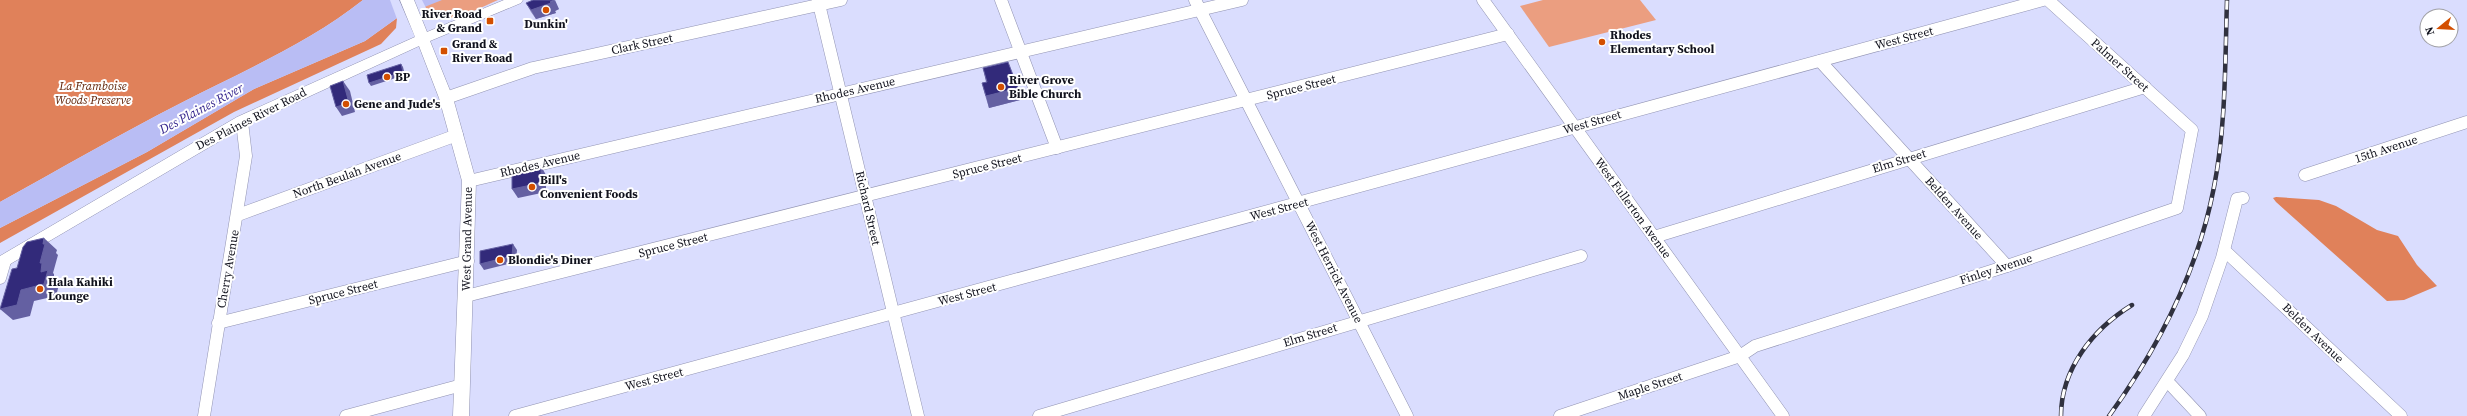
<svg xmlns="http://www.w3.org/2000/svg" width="2467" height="416" font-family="'Source Serif 4',serif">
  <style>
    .green { fill: #eb9e80 }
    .forest { fill: #e0815a }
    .water { fill: #b9bdf4 }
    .pier { fill: #daddfe }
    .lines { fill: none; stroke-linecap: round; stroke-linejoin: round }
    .minor-casing { stroke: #9193b2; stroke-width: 13 }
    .major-casing { stroke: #9193b2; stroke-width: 1 }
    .minor { stroke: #fff; stroke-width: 12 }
    .major { fill: #fff; fill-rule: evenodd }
    .rail-casing { stroke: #30313f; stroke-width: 4.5 }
    .rail { stroke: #fff; stroke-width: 3; stroke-dasharray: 9; stroke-linecap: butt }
    .wall { fill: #8684bc }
    .shaded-wall { fill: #6460a2 }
    .building { fill: #322a7a; stroke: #6460a2 }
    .poi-dot { fill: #d34f00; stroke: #fff; stroke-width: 1.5 }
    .labels { text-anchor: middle; stroke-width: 4; stroke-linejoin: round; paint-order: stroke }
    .poi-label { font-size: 12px; font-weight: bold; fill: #11121d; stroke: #fff; text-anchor: start }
    .street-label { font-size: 12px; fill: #11121d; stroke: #fff }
    .park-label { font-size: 12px; font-style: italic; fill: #622509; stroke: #fff }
    .water-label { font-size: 13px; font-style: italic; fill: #37288e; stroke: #fff }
  </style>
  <rect width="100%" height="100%" fill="#daddfe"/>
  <g class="green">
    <path d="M422,0h76c-22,9 -50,28 -72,13z"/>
    <polygon points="1543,0 1640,0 1656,20 1549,47 1520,6"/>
  </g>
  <g class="forest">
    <path d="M0,0h363c-54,43 -120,71 -182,103 -61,31 -121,66 -181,99z"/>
    <polygon points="397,18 396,28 381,44 234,112 0,243 0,228 147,152 254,89 365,41"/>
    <polygon points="2276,197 2319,200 2336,206 2377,230 2398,236 2417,265 2437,286 2404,300 2387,301 2276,202 2273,198"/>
  </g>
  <path class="water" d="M363,0h79l-45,18 -32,23 -111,48 -107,63 -147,76v-26c60,-33 120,-68 181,-99 62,-32 128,-60 182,-103z"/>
  <polygon class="pier" points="390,0 422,0 426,8 397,19"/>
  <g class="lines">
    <g class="minor-casing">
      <g id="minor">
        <polyline points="818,0 918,416"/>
        <polyline points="1001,0 1057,148"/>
        <polyline points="1195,0 1407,416"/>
        <polyline points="1483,0 1783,416"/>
        <polyline points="1820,61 2007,266"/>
        <polyline points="446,98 533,68 841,0"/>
        <polyline points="2305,175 2467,122"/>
        <polyline points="469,181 1242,0"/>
        <polyline points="238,215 457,135"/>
        <polyline points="1654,237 2145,87"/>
        <polyline points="2225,251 2401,416"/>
        <polyline points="0,278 5,261"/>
        <polyline points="466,296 1508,34"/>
        <polyline points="218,323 468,261"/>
        <polyline points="2167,381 2200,416"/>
        <polyline points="204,416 246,156 242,122"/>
        <polyline points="346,416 462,385"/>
        <polyline points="515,416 2043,0"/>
        <polyline points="1039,416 1581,256"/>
        <polyline points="1560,416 1740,356 1755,346 2007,266 2177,208 2192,130 2048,0"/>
        <polyline points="2144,416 2183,355 2202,316 2222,258 2237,199 2243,198"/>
      </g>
    </g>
    <g class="major-casing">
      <polygon id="major" points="400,0 414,0 427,32 504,0 523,0 521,3 430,41 453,98 476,181 469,416 453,416 462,181 439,98 419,46 247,125 0,270 0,256 237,117 415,37"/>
    </g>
    <use href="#minor" class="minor"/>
    <use href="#major" class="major"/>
    <g class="rail-casing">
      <g id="rail">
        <path d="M2061,416c0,-47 32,-87 71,-111"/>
        <path d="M2109,416c50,-69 89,-145 105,-229 12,-61 11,-125 13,-187"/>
      </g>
    </g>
    <use href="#rail" class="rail"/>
  </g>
  <g class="wall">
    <polygon points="526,3 559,9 555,11 556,13 536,19 531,12"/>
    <polygon points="983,68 1020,100 989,108 985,95 982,83 986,82"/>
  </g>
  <g class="shaded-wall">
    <polygon points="555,0 559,9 555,11 556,13 536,19 531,10"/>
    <polygon points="401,64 403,67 405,75 371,86 369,83"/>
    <polygon points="343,81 350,91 355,112 342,116 336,107"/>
    <polygon points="1018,88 1020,100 989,108 986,96"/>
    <polygon points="541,166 546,175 546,192 518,198 512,189"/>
    <polygon points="44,238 57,250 56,253 58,255 53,273 54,274 54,276 60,281 56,296 34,301 30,316 13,320 0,309 41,272 40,263 43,244"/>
    <polygon points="513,244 517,250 516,262 484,270 480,264"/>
  </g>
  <g class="building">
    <polygon points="533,0 554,0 550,2 551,3 531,10 526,3"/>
    <polygon points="1008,62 1018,88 986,96 982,83 987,82 983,68"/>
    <polygon points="401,64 403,72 369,83 367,75"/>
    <polygon points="343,81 349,103 336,107 330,86"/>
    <polygon points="541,166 541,183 512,189 512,173"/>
    <polygon points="44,238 43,244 45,244 40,263 42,263 41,272 48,270 44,284 21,290 17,305 0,309 12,269 17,268 23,247 27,242"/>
    <polygon points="513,244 512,256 480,264 480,251"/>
  </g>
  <g class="poi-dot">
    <circle cx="546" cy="10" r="4"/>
    <rect x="486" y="17" width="8" height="8" rx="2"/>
    <circle cx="1602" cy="42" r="4"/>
    <rect x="440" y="47" width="8" height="8" rx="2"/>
    <circle cx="387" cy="77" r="4"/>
    <circle cx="1001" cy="87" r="4"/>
    <circle cx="346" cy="104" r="4"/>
    <circle cx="532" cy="187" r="4"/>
    <circle cx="500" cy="260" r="4"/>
    <circle cx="40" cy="289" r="4"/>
  </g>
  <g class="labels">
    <g class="poi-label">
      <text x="482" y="18" text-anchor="end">River Road<tspan x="482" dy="14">&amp; Grand</tspan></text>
      <text x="546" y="28" text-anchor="middle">Dunkin'</text>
      <text x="1610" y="39">Rhodes<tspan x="1610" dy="14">Elementary School</tspan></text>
      <text x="452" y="48">Grand &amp;<tspan x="452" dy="14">River Road</tspan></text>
      <text x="395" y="81">BP</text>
      <text x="1009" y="84">River Grove<tspan x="1009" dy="14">Bible Church</tspan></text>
      <text x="354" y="108">Gene and Jude's</text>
      <text x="540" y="184">Bill's<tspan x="540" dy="14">Convenient Foods</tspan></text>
      <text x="508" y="264">Blondie's Diner</text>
      <text x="48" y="286">Hala Kahiki<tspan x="48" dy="14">Lounge</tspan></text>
    </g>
    <g class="street-label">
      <text transform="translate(1904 38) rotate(-15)" y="4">West Street</text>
      <text transform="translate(642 44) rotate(-12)" y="4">Clark Street</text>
      <text transform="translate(2120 65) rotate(42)" y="4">Palmer Street</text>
      <text transform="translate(1301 87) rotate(-14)" y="4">Spruce Street</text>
      <text transform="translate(855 90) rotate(-13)" y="4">Rhodes Avenue</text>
      <text transform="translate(251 119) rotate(-27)" y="4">Des Plaines River Road</text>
      <text transform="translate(1592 122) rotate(-16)" y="4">West Street</text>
      <text transform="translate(2386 149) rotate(-18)" y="4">15th Avenue</text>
      <text transform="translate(1899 161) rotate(-17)" y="4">Elm Street</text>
      <text transform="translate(540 164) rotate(-13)" y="4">Rhodes Avenue</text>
      <text transform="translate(987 166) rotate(-14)" y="4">Spruce Street</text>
      <text transform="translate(347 175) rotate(-20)" y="4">North Beulah Avenue</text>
      <text transform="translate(868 208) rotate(77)" y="4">Richard Street</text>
      <text transform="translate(1633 208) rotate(54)" y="4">West Fullerton Avenue</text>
      <text transform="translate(1954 208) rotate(48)" y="4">Belden Avenue</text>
      <text transform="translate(1279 209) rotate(-15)" y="4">West Street</text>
      <text transform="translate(467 239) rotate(-89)" y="4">West Grand Avenue</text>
      <text transform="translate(673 245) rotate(-14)" y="4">Spruce Street</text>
      <text transform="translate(228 269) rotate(-80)" y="4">Cherry Avenue</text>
      <text transform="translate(1996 269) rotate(-18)" y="4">Finley Avenue</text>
      <text transform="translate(1334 272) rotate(63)" y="4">West Herrick Avenue</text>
      <text transform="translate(343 292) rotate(-14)" y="4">Spruce Street</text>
      <text transform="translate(967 294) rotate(-15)" y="4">West Street</text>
      <text transform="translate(2313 333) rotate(44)" y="4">Belden Avenue</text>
      <text transform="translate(1310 335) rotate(-17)" y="4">Elm Street</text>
      <text transform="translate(654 379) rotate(-15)" y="4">West Street</text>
      <text transform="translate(1650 386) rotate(-18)" y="4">Maple Street</text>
    </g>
    <g class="park-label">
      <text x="93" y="90">La Framboise<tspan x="93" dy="14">Woods Preserve</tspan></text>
    </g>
    <g class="water-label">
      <text transform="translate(201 108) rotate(-28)" y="5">Des Plaines River</text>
    </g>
  </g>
  <g transform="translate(2439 28) rotate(252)"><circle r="19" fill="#ffffff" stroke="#a0a0a5"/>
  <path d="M0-3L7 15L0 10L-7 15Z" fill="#d34f00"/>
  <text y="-6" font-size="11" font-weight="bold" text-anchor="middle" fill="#11121d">N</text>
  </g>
</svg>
